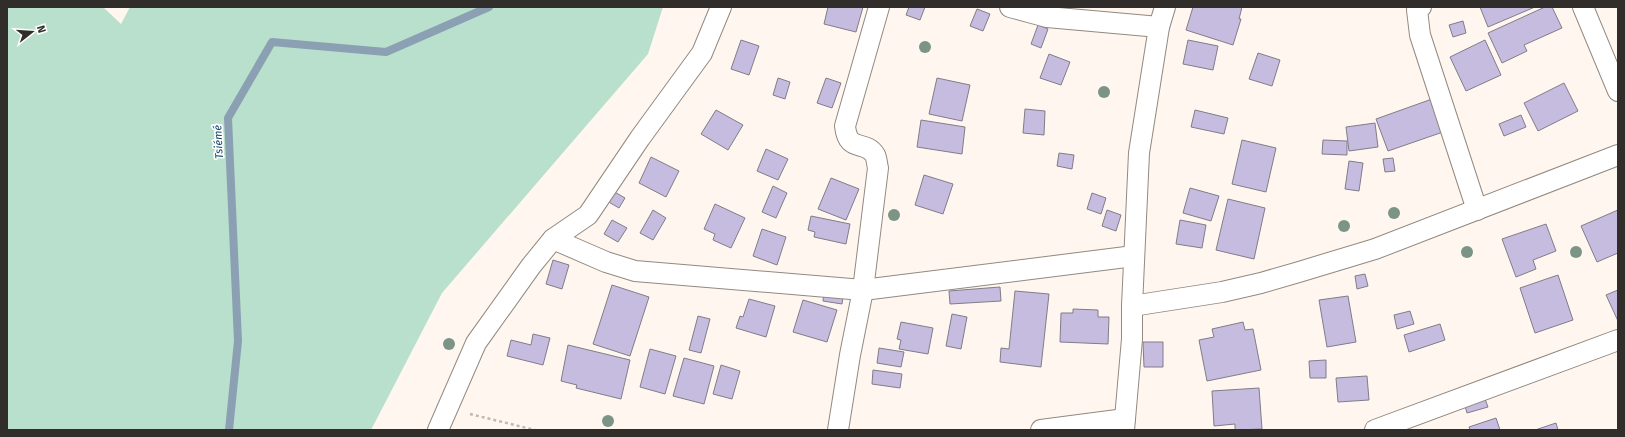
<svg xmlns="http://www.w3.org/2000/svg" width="1625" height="437" font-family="'Fira Sans',sans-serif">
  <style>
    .green { fill: #b9e0cc }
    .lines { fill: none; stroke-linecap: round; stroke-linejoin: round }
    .stream { stroke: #8ba0b2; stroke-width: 8 }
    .building { fill: #c6bcdf; stroke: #807d88 }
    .street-casing { stroke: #928980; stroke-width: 22 }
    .path { stroke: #c0b9b3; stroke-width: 2.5; stroke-dasharray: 3 3; stroke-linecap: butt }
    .street { stroke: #fff; stroke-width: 20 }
    .tree { fill: #7b9485 }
    .labels { text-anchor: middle; stroke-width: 3.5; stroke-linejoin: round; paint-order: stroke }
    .water-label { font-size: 11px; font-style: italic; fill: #114568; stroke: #fff }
  </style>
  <rect width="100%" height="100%" fill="#fff6ef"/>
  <polygon class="green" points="7,7 103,7 121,24 130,7 663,7 648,54 442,293 371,430 7,430"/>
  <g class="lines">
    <polyline class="stream" points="229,430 238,341 228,118 272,42 386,52 489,7"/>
  </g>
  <g class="building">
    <polygon points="828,7 863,7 856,32 824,24"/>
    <polygon points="909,7 925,7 920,20 906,15"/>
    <polygon points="1193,7 1242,7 1239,19 1241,19 1233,45 1186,30"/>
    <polygon points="1480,7 1535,7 1488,27"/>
    <polygon points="1545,7 1552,7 1562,28 1524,45 1527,51 1502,63 1488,33"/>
    <polygon points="977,9 990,14 983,31 970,26"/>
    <polygon points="1463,21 1466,33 1453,37 1449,25"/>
    <polygon points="1038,25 1048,29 1041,48 1031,44"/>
    <polygon points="741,40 759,46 749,75 731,69"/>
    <polygon points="1188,40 1218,46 1213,70 1183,64"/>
    <polygon points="1485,40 1501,75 1466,91 1450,57"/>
    <polygon points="1258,53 1280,60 1272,86 1249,79"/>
    <polygon points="1049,54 1070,62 1061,85 1040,78"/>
    <polygon points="778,78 790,82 785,99 773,95"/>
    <polygon points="826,78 841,83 832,108 817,103"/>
    <polygon points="937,78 970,85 962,121 929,114"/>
    <polygon points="1564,83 1578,111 1538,131 1524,103"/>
    <polygon points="1432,99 1443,132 1388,151 1376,119"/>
    <polygon points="1025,109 1045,111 1044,135 1023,133"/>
    <polygon points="716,110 743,125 728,150 701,134"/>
    <polygon points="1195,110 1228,118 1224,134 1191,127"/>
    <polygon points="1521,115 1526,127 1504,136 1499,124"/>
    <polygon points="921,120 965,127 962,154 917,147"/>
    <polygon points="1375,123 1378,147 1349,151 1346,127"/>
    <polygon points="1242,140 1276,148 1266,192 1232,184"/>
    <polygon points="1323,140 1347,141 1347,155 1322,154"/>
    <polygon points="766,149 788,159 778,180 757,171"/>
    <polygon points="1059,153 1074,155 1072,169 1057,166"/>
    <polygon points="651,157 679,171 666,197 639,183"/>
    <polygon points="1393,158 1395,171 1385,172 1383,159"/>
    <polygon points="1349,161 1363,163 1359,191 1345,189"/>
    <polygon points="924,175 953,184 943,214 915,205"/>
    <polygon points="831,178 859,189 846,220 818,209"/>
    <polygon points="773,186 787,193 776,218 762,212"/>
    <polygon points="1190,188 1219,196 1211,221 1183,213"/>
    <polygon points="613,191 625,198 619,208 607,201"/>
    <polygon points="1092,193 1106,198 1101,214 1087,209"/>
    <polygon points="1228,199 1265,208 1254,259 1216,250"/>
    <polygon points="715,204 745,218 731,248 713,240 715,234 704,229"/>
    <polygon points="653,210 666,218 653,240 640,233"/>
    <polygon points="1107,210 1121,215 1116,231 1102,226"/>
    <polygon points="1618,210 1618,253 1597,262 1581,226"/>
    <polygon points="811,216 850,224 846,244 814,237 815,232 808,230"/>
    <polygon points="612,220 627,228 618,242 604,234"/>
    <polygon points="1180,220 1206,225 1202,248 1176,244"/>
    <polygon points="1546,224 1556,251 1533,260 1536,269 1516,277 1502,239"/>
    <polygon points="762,229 786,237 777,265 753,256"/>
    <polygon points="553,260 569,265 562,289 546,284"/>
    <polygon points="1365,274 1368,286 1357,289 1355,276"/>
    <polygon points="1558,275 1573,320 1535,333 1520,288"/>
    <polygon points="612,285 649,297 630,356 593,344"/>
    <polygon points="1000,287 1001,301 950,304 949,291"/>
    <polygon points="1618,290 1618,321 1606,295"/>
    <polygon points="1015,291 1049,294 1041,367 1000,362 1001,348 1009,349"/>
    <polygon points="824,292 843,296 842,304 823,301"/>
    <polygon points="1348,296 1356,342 1327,347 1319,300"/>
    <polygon points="749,299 775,306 766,337 736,328 740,316 743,317"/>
    <polygon points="803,300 837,310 827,342 793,332"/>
    <polygon points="1073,309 1098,310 1098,317 1109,317 1108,344 1060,342 1061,313 1073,313"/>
    <polygon points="1410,311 1414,324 1397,329 1394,315"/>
    <polygon points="952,314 967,317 961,349 946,346"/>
    <polygon points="698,316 710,319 701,353 689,350"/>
    <polygon points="901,322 933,328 928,354 899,349 901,340 897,339"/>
    <polygon points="1243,322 1245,330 1253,329 1261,370 1207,381 1199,340 1214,337 1212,329"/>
    <polygon points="1440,324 1445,340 1409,352 1404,335"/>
    <polygon points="533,334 550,338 543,365 507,356 511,340 531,345"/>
    <polygon points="1143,342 1163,342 1163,367 1144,367"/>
    <polygon points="568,345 630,360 621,399 576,388 577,385 561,381"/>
    <polygon points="879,348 904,352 901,367 877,363"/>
    <polygon points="650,349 676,356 665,394 640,387"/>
    <polygon points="684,358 714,366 704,404 673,396"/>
    <polygon points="1326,360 1326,378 1310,378 1309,361"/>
    <polygon points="721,365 740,371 732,399 713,394"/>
    <polygon points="873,370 902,374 900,388 872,384"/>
    <polygon points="1367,376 1369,400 1338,402 1336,378"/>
    <polygon points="1259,388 1262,429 1235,430 1235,424 1214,426 1212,391"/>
    <polygon points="1485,399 1488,407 1467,413 1465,406"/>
    <polygon points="1496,418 1500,430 1470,430 1469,427"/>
    <polygon points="1556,423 1558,430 1535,430"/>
  </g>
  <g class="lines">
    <g class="street-casing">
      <g id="street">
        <polyline points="1010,7 1047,17 1159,27"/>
        <polyline points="1421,7 1417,10 1420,35 1477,210"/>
        <polyline points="1583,7 1618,91"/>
        <polyline points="553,239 606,262 635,271 863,290 1134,256"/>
        <polyline points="1132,306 1222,292 1261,283 1299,272 1375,249 1618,155"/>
        <polyline points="438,430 476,343 531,266 553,239 588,215 640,138 702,53 721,7"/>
        <path d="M838,430l12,-75 13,-65 15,-122c-1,-3 -1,-9 -3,-13 -10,-16 -27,-1 -30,-29l34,-119"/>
        <polyline points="1041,430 1125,419"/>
        <polyline points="1124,430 1132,339 1132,306 1139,153 1159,27 1165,7"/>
        <polyline points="1375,430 1618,340"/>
      </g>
    </g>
    <polyline class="path" points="470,414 535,430"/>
    <use href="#street" class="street"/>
  </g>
  <g class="tree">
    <circle cx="925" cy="47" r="6"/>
    <circle cx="1104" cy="92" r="6"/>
    <circle cx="1394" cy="213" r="6"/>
    <circle cx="894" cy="215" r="6"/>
    <circle cx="1344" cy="226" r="6"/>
    <circle cx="1467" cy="252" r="6"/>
    <circle cx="1576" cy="252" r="6"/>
    <circle cx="449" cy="344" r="6"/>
    <circle cx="608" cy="421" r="6"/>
  </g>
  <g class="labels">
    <g class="water-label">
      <text transform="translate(218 142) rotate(-93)" y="4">Tsiémé</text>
    </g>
  </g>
  <rect width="1625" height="437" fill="none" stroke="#312d2a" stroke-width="16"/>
  <g transform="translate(32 32) rotate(73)" stroke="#ffffff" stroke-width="3" paint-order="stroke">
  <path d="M0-3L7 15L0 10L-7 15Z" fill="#312d2a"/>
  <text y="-6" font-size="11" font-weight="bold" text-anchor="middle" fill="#312d2a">N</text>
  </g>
</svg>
